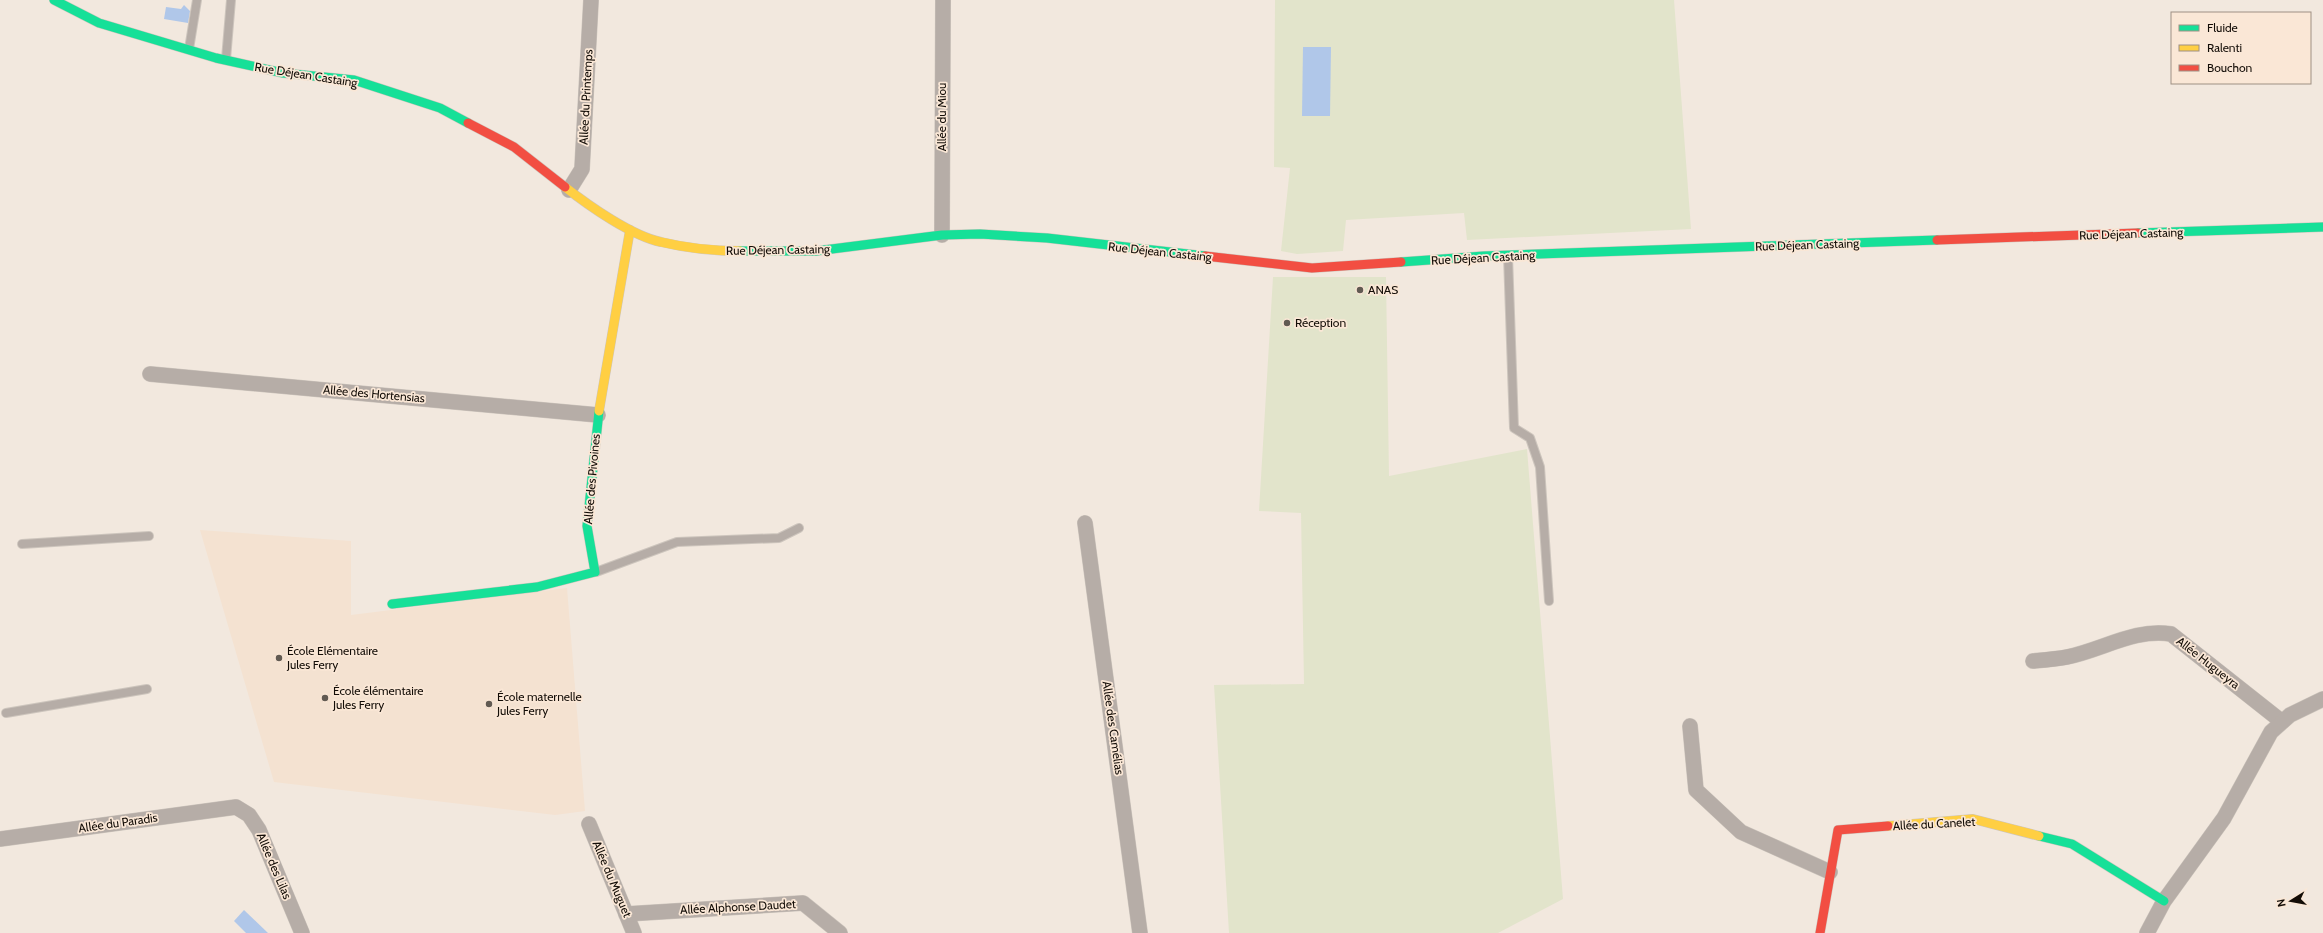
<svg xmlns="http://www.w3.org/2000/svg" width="2323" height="933" font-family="Cabin,sans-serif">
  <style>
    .built { fill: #f4e2d1 }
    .green { fill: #e2e4cb }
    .water { fill: #b0c7e9 }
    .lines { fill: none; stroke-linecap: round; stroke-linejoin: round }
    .lane-casing { stroke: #cdc5bd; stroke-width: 10 }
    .street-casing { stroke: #cdc5bd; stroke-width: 16 }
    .fast-casing { stroke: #cdc5bd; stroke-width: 10 }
    .slow-casing { stroke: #cdc5bd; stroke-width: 10 }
    .jam-casing { stroke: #cdc5bd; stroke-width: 10 }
    .lane { stroke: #b6ada7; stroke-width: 8 }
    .street { stroke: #b6ada7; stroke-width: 15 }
    .fast { stroke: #16e098; stroke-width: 9 }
    .slow { stroke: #ffcf43; stroke-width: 9 }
    .jam { stroke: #f24e42; stroke-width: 9 }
    .poi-dot { fill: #615a52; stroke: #fae7d6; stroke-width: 1.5 }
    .labels { text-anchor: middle; stroke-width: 3.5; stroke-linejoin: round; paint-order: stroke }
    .street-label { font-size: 12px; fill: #130d07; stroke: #fae7d6 }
    .poi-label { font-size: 12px; fill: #130d07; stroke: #fae7d6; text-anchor: start }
  </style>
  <rect width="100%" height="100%" fill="#f2e8de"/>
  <polygon class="built" points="200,530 351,541 351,615 567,588 585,811 555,815 274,782"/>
  <g class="green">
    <polygon points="1275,0 1674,0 1691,229 1467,240 1464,213 1346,220 1343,251 1297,254 1281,251 1290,168 1274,167"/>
    <polygon points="1273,277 1386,277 1389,476 1527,449 1563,899 1498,933 1229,933 1214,685 1304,684 1301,513 1259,511"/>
  </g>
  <g class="water">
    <polygon points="184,5 190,11 188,23 164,19 166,7 181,9"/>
    <polygon points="1303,47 1331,47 1330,116 1302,116"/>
    <polygon points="244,910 268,933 246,933 234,921"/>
  </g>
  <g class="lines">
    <g class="lane-casing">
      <g id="lane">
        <polyline points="189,49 197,0"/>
        <polyline points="226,59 231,0"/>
        <polyline points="1508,256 1514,428 1530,438 1540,467 1549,601"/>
        <polyline points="22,544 149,536"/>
        <polyline points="596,572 677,542 779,538 799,528"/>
        <polyline points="6,713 147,689"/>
      </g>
    </g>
    <g class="street-casing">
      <g id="street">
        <polyline points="569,190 582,169 591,0"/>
        <polyline points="942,235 943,0"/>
        <polyline points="150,374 598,415"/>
        <polyline points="1085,523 1140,933"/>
        <path d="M2033,661c11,-1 23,-2 34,-4 35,-7 68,-29 104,-23l110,87"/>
        <polyline points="1690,726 1696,790 1741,832 1830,872"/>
        <polyline points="589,824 634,933"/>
        <polyline points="0,839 236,807 249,815 259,830 302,933"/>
        <polyline points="626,914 803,903 840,933"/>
        <polyline points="2147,933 2164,901 2224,818 2271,732 2290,715 2323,699"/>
      </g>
    </g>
    <g class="fast-casing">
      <g id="fast">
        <polyline points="54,0 99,23 216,58 283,73 354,80 440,108 468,123"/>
        <polyline points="2138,233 2323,227"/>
        <polyline points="740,251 816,251 942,235 980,234 1047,238 1205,256"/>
        <polyline points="1401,262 1484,256 1937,240"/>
        <polyline points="392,604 537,587 595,572 587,526 599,411"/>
        <polyline points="2039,836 2072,844 2164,901"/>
      </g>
    </g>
    <g class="slow-casing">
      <g id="slow">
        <path d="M565,187c24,19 67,49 96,55 25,6 53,9 79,9"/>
        <polyline points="599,411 630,230"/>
        <polyline points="1888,826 1973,819 2039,836"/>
      </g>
    </g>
    <g class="jam-casing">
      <g id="jam">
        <polyline points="468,123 514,147 565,187"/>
        <polyline points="1937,240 2138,233"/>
        <polyline points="1205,256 1312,268 1401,262"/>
        <polyline points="1820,933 1838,830 1888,826"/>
      </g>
    </g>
    <use href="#lane" class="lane"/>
    <use href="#street" class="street"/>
    <use href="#fast" class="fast"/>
    <use href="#slow" class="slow"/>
    <use href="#jam" class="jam"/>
  </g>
  <g class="poi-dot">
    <circle cx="1360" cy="290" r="4"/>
    <circle cx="1287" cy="323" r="4"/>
    <circle cx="279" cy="658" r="4"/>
    <circle cx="325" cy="698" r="4"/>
    <circle cx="489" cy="704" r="4"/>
  </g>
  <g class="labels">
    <g class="street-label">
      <text transform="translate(306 75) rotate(9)" y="4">Rue Déjean Castaing</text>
      <text transform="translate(586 97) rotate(-87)" y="4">Allée du Printemps</text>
      <text transform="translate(942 117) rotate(-90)" y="4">Allée du Miou</text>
      <text transform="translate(2131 234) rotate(-2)" y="4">Rue Déjean Castaing</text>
      <text transform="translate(1807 245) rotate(-2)" y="4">Rue Déjean Castaing</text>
      <text transform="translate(778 250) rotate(-1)" y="4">Rue Déjean Castaing</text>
      <text transform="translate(1160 252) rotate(6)" y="4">Rue Déjean Castaing</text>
      <text transform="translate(1483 258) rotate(-3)" y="4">Rue Déjean Castaing</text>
      <text transform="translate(374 394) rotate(5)" y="4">Allée des Hortensias</text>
      <text transform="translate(592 479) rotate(-85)" y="4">Allée des Pivoines</text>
      <text transform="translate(2208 663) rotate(38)" y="4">Allée Hugueyra</text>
      <text transform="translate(1113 728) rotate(82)" y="4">Allée des Camélias</text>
      <text transform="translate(118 823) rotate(-8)" y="4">Allée du Paradis</text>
      <text transform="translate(1934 824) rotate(-3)" y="4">Allée du Canelet</text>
      <text transform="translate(274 866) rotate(67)" y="4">Allée des Lilas</text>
      <text transform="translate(612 879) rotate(67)" y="4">Allée du Muguet</text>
      <text transform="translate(738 907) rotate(-3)" y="4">Allée Alphonse Daudet</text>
    </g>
    <g class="poi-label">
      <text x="1368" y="294">ANAS</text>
      <text x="1295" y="327">Réception</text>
      <text x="287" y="655">École Elémentaire<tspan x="287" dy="14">Jules Ferry</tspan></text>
      <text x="333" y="695">École élémentaire<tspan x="333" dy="14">Jules Ferry</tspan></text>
      <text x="497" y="701">École maternelle<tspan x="497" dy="14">Jules Ferry</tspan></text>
    </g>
  </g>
  <rect x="2171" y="12" width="140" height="72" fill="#fae7d6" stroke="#9e9083"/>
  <rect x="2179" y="25" width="20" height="6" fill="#16e098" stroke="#9e9083"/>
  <text x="2207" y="32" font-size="12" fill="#130d07">Fluide</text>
  <rect x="2179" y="45" width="20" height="6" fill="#ffcf43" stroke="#9e9083"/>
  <text x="2207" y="52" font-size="12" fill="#130d07">Ralenti</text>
  <rect x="2179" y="65" width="20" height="6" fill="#f24e42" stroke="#9e9083"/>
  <text x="2207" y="72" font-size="12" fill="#130d07">Bouchon</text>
  <g transform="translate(2291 901) rotate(259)" stroke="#fae7d6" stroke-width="3" paint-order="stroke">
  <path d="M0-3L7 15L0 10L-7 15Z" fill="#130d07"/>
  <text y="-6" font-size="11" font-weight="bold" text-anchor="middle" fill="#130d07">N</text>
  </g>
</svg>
